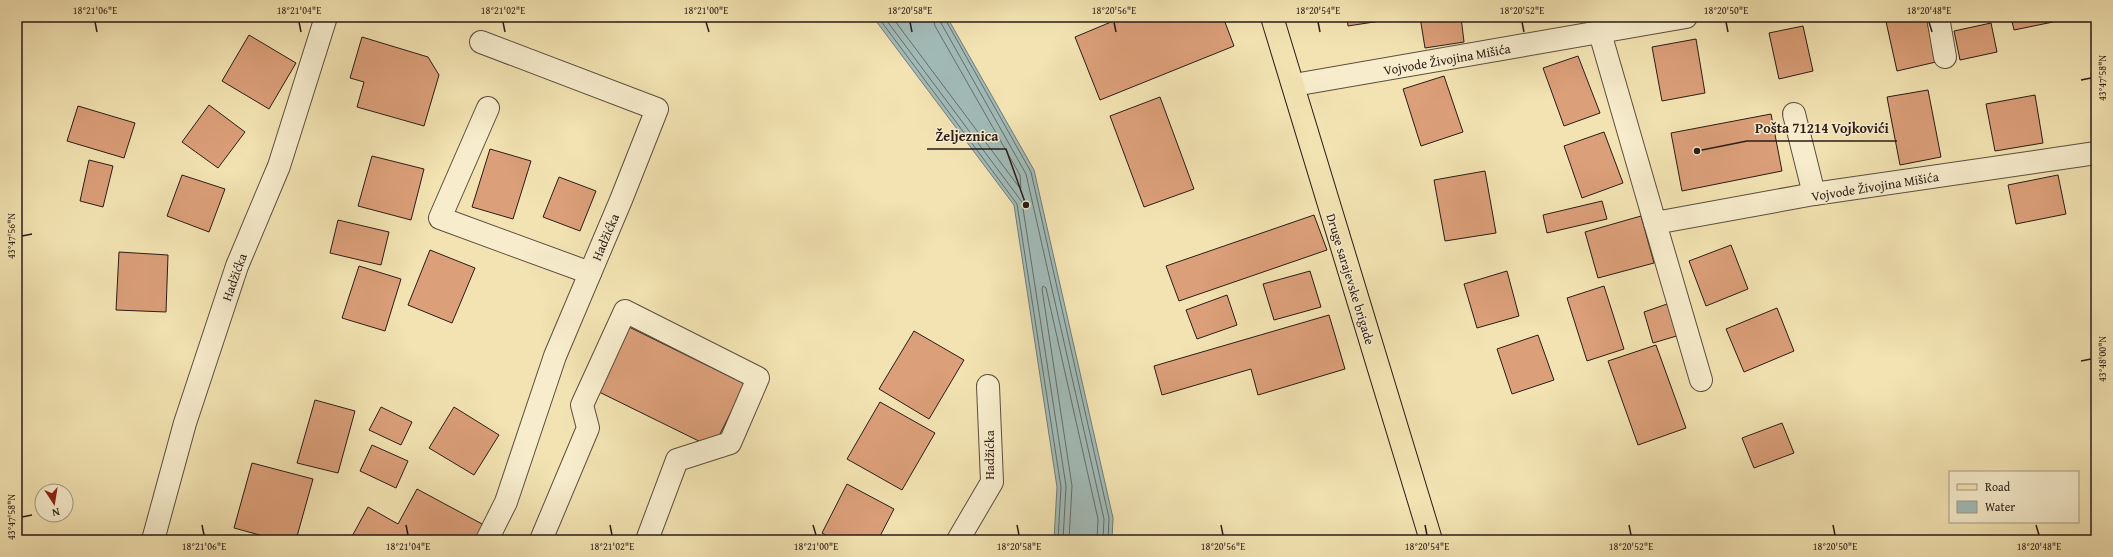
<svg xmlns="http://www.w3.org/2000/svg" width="2113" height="557" font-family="'Gentium Book Plus',serif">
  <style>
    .water { fill: #a1bbb8; stroke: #717b78 }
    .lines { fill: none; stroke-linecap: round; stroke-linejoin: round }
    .shore { stroke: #666c68; stroke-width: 1 }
    .building { fill: #db9f79; stroke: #2a1c17 }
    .minor-casing { stroke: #5c4e3e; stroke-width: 24 }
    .major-casing { stroke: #2a1c17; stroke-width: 24 }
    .minor { stroke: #f7edcd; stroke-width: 22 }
    .major { stroke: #f3e3b2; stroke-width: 22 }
    .ticks { fill: none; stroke: #2a1c17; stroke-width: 1.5 }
    .labels { text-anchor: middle; stroke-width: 3; stroke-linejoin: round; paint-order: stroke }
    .street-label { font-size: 13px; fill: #2a1c17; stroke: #f7edcd }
    .leader { fill: none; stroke: #2a1c17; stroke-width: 1.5 }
    .callout-dot { fill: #2a1c17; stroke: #f7edcd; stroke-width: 1.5 }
    .callout-label { font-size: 14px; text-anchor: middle; font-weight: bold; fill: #2a1c17; stroke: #f7edcd; stroke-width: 3; stroke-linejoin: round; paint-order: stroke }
    .neatline { fill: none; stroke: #2a1c17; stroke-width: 1.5 }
    .ticks-label { font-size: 10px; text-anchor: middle; fill: #2a1c17 }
  </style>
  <rect width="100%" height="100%" fill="#f3e3b2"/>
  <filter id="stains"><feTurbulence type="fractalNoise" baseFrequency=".005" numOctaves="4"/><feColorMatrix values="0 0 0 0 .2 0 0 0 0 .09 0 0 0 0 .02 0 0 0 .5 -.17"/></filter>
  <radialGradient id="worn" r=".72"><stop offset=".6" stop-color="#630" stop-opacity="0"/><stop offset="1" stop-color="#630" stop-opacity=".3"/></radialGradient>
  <polygon class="water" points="873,17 947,17 1034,170 1113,518 1112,540 1054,540 1057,487 1014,205"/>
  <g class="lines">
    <g class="shore">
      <polyline points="878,17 1017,204 1061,487 1058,540"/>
      <polyline points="884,17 1022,202 1066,486 1063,540"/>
      <polyline points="892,17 1019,187 1021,188 1020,175 935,26 933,17"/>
      <polyline points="939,17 941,23 1026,174 1104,519 1103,540"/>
      <polyline points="944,17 1031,172 1109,518 1108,540"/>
      <polyline points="1069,540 1072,486 1042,289 1043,286 1046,288 1098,519 1097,540"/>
    </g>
  </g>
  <g class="building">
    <polygon points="1123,17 1223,17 1234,46 1100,100 1075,37"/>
    <polygon points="1347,17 1406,17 1348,26"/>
    <polygon points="1420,17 1461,17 1464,42 1425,48"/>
    <polygon points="1885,17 1926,17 1936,62 1897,71"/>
    <polygon points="2011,17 2052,17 2053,22 2014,30"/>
    <polygon points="1991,23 1997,52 1960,60 1954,31"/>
    <polygon points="1803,26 1813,71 1779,79 1769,33"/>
    <polygon points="249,35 296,63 269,109 222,81"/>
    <polygon points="362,37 428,57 439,75 424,126 357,107 364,82 350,78"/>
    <polygon points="1696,39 1705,93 1662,101 1652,47"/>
    <polygon points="1578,56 1600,113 1564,126 1543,68"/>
    <polygon points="1444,76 1463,132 1421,146 1403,89"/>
    <polygon points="1928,90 1941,157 1900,165 1887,97"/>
    <polygon points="2035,95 2043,143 1995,151 1986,104"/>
    <polygon points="1160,97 1194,189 1144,207 1110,116"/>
    <polygon points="209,105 245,132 218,168 182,142"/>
    <polygon points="78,106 135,123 124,158 67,141"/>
    <polygon points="1771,114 1782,171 1682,191 1671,133"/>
    <polygon points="1604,132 1623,183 1582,198 1564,146"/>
    <polygon points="490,149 531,161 513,219 472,207"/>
    <polygon points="372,156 424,169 411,220 358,206"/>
    <polygon points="89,160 113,166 103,207 80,201"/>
    <polygon points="1485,171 1496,233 1445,241 1434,180"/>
    <polygon points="182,175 225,189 209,232 167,216"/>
    <polygon points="2058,175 2066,214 2016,224 2008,185"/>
    <polygon points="559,177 596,191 580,231 543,217"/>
    <polygon points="1602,201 1607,219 1547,233 1543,215"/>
    <polygon points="1314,215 1327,250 1179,301 1166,266"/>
    <polygon points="1641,216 1654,263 1598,278 1585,232"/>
    <polygon points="338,220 389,232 381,265 330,253"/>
    <polygon points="1731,245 1748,289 1706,306 1689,261"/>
    <polygon points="430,250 475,268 452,323 408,305"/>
    <polygon points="119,252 168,255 166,312 116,310"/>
    <polygon points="359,266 401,279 385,331 342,318"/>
    <polygon points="1310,271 1321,307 1274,320 1263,284"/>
    <polygon points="1507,271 1519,316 1477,328 1464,284"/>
    <polygon points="1604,286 1624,349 1587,361 1567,298"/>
    <polygon points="1227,295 1237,325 1197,339 1186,310"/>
    <polygon points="1670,303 1680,335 1653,343 1644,312"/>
    <polygon points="1777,308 1794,351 1744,372 1726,329"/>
    <polygon points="1329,315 1345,369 1258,395 1251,369 1162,395 1154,366"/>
    <polygon points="625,325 745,384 713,448 593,389"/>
    <polygon points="914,331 964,360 929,419 879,389"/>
    <polygon points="1538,335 1554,380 1512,394 1497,349"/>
    <polygon points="1656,345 1686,428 1638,445 1608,361"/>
    <polygon points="315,400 355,411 338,473 297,463"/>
    <polygon points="880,402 935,433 902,490 847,459"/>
    <polygon points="381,407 412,422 401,445 369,430"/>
    <polygon points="454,407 499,435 474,475 429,448"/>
    <polygon points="1782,423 1794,453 1754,468 1742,438"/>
    <polygon points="372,445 408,461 396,488 360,471"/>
    <polygon points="252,463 313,479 296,540 278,540 234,528"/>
    <polygon points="847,484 894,509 878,540 835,540 822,533"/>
    <polygon points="417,489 484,525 476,540 350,540 368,507 398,524"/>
    <polygon points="1509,536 1510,540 1498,540"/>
  </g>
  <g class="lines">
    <g class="minor-casing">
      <g id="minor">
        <polyline points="1938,17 1945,57"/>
        <polyline points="1600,33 1655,223 1814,194 2096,153"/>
        <polyline points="481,42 657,109 621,200 555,356 506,502 487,540"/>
        <polyline points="1294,85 1686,17"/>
        <polyline points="488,108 440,218 590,273"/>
        <polyline points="1794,114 1814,194"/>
        <polyline points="1655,223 1701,380"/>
        <polyline points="153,540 185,423 237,266 279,166 326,17"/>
        <polyline points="541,540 588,428 582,405 625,311 758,378 730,443 677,460 647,540"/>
        <polyline points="958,540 992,482 988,386"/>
      </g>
    </g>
    <g class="major-casing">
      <polyline id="major" points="1272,17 1431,540"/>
    </g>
    <use href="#minor" class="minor"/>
    <use href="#major" class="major"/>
  </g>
  <path class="ticks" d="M95,22l2,10M299,22l2,10M503,22l2,10M706,22l3,10M910,22l2,10M1114,22l2,10M1318,22l2,10M1522,22l2,10M1726,22l2,10M1929,22l3,10M2081,80l10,-2M22,236l10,-2M2081,361l10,-2M22,517l10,-2M202,525l2,10M406,525l2,10M610,525l2,10M813,525l3,10M1017,525l2,10M1221,525l2,10M1425,525l2,10M1629,525l2,10M1833,525l2,10M2036,525l3,10"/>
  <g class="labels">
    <g class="street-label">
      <text transform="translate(1447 59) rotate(-10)" y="5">Vojvode Živojina Mišića</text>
      <text transform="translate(1875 186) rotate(-9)" y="5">Vojvode Živojina Mišića</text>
      <text transform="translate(605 237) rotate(-67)" y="5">Hadžićka</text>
      <text transform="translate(234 277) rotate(-70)" y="5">Hadžićka</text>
      <text transform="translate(1351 279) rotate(73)" y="5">Druge sarajevske brigade</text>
      <text transform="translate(989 455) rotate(-90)" y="5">Hadžićka</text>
    </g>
  </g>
  <path class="leader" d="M1697 151L1747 141H1897M1026 205L1006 149H927"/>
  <g class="callout-dot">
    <circle cx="1697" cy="151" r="4"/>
    <circle cx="1026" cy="205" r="4"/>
  </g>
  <g class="callout-label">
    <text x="1822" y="133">Pošta 71214 Vojkovići</text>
    <text x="967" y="141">Željeznica</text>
  </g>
  <rect width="2113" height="557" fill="none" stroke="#f3e3b2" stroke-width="44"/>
  <rect x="1949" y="471" width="130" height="52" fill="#f7edcd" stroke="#a59984"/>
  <rect x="1957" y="484" width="20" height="6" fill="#f3e3b2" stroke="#a59984"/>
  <text x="1985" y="491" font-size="12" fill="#2a1c17">Road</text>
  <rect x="1957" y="501" width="20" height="12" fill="#a1bbb8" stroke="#a59984"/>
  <text x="1985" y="511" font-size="12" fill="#2a1c17">Water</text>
  <g transform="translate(54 503) rotate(168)"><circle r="19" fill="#f7edcd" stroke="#a59984"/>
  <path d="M0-3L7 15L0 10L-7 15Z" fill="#8f2418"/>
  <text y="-6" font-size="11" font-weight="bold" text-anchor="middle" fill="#2a1c17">N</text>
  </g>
  <rect x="22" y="22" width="2069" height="513" class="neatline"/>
  <g class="ticks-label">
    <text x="95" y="14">18°21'06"E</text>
    <text x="299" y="14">18°21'04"E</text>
    <text x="503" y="14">18°21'02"E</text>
    <text x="706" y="14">18°21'00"E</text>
    <text x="910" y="14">18°20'58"E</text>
    <text x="1114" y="14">18°20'56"E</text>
    <text x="1318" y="14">18°20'54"E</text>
    <text x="1522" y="14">18°20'52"E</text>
    <text x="1726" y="14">18°20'50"E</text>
    <text x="1929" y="14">18°20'48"E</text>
    <text transform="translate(2102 78) rotate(-90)" y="4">43°47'58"N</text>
    <text transform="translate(11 236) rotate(-90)" y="4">43°47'56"N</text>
    <text transform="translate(2102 359) rotate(-90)" y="4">43°48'00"N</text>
    <text transform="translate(11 517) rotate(-90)" y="4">43°47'58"N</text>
    <text x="204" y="550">18°21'06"E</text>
    <text x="408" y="550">18°21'04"E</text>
    <text x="612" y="550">18°21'02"E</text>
    <text x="816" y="550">18°21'00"E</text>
    <text x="1019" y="550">18°20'58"E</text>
    <text x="1223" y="550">18°20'56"E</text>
    <text x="1427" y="550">18°20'54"E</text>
    <text x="1631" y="550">18°20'52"E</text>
    <text x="1835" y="550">18°20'50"E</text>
    <text x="2039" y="550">18°20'48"E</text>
  </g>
  <rect width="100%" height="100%" filter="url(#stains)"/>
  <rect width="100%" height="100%" fill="url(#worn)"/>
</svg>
